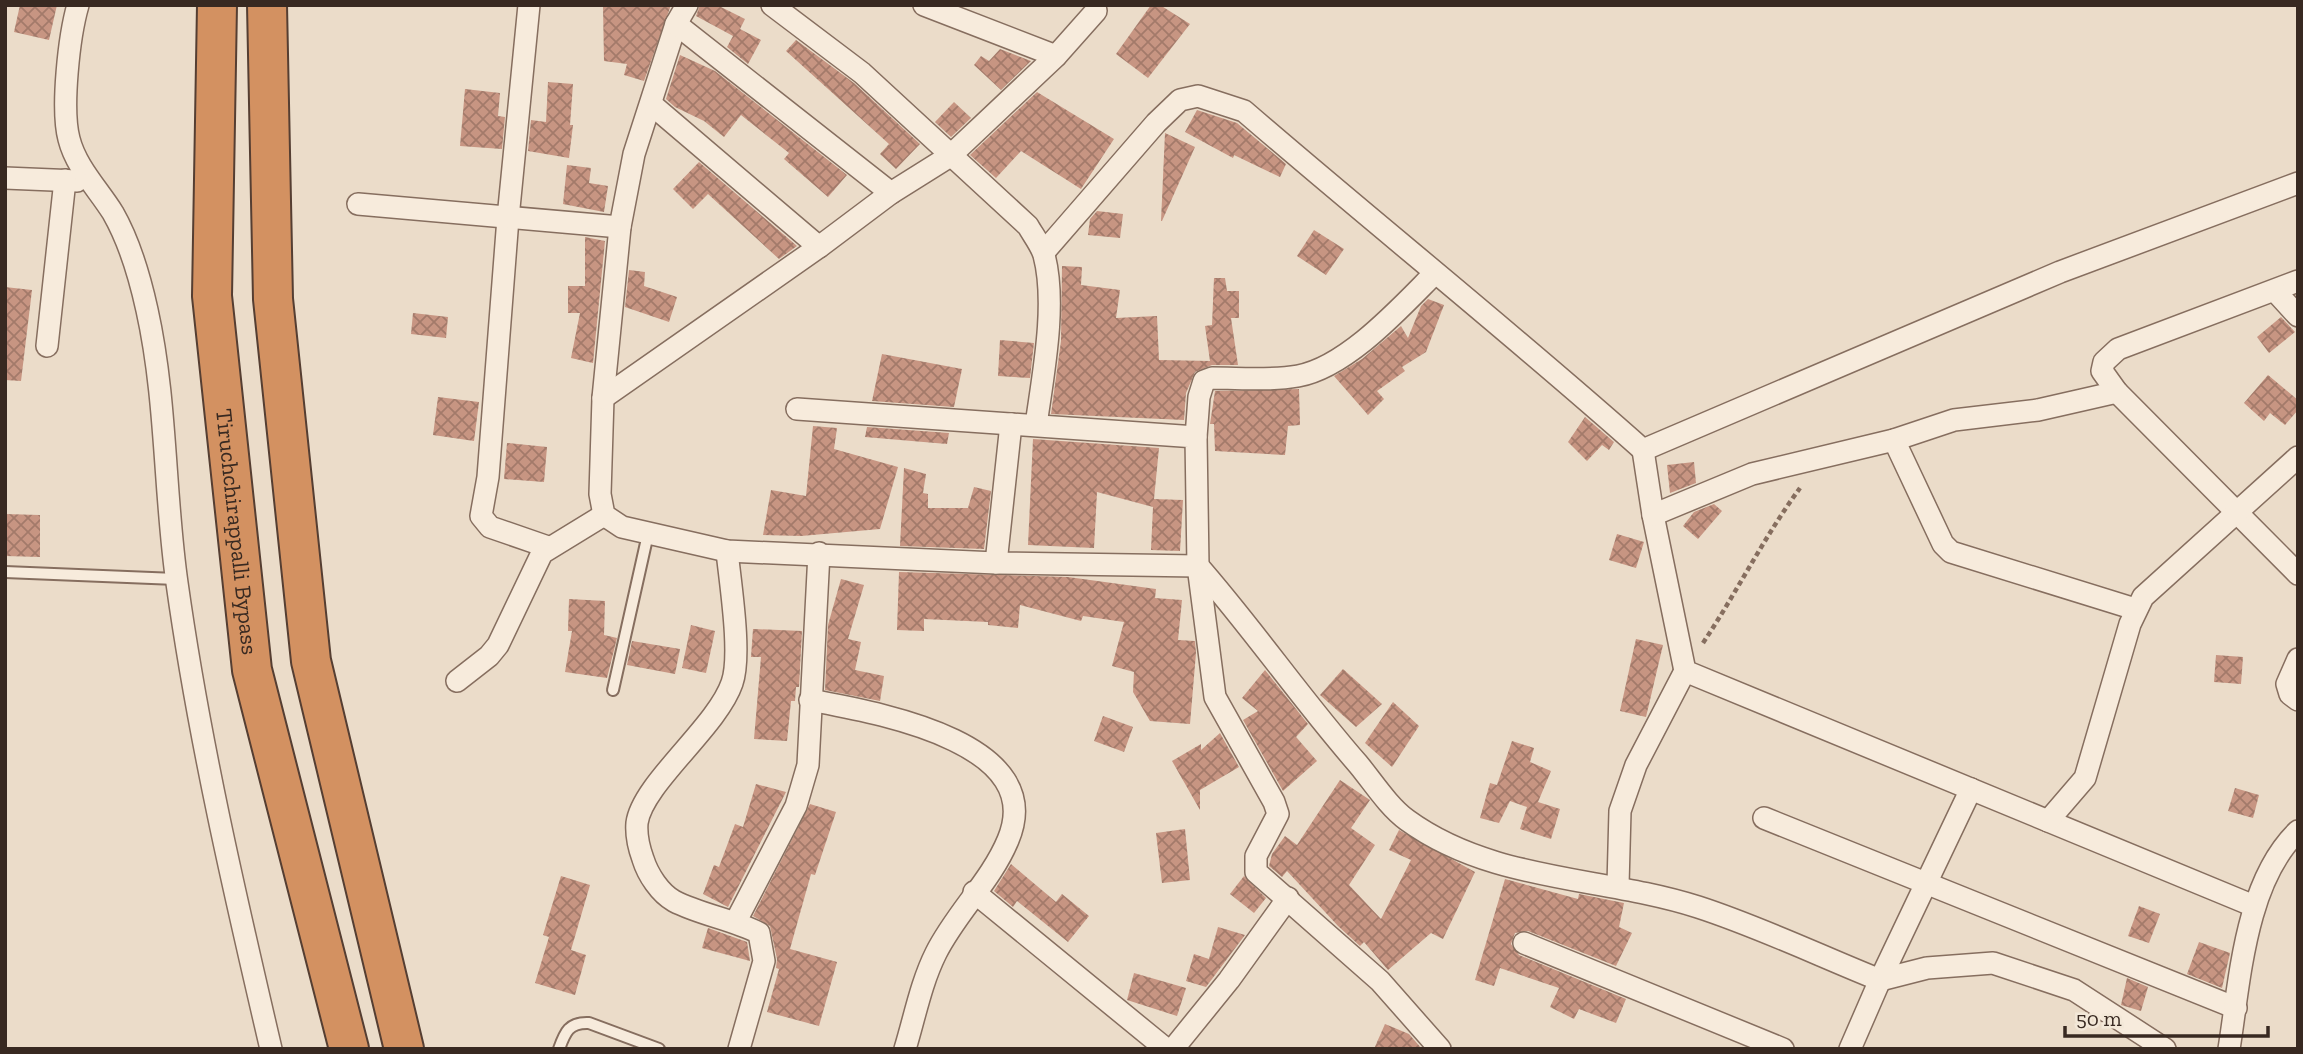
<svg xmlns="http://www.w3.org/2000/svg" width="2303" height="1054" font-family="'Zilla Slab',serif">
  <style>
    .building { fill: url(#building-cross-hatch) }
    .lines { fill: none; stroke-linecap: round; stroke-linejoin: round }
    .lane-casing { stroke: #866e5f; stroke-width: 14 }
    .street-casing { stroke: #866e5f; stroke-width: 24 }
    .highway-casing { stroke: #553e32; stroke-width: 42 }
    .path { stroke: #866e5f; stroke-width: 4.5; stroke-dasharray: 5 3.5; stroke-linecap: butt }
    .lane { stroke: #f7ebdc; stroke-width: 10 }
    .street { stroke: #f7ebdc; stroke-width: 21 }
    .highway { stroke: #d39161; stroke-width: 38 }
    .labels { text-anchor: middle; stroke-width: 5; stroke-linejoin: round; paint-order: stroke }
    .street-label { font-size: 23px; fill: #382921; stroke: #f3e8d8 }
  </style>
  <defs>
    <pattern id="building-cross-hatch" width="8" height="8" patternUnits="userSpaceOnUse" patternTransform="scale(1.75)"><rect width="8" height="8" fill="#c79582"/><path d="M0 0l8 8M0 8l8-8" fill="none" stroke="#a37a6a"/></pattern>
  </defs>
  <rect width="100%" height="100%" fill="#ebdcc9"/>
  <g class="building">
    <polygon points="20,5 57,5 49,40 14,32"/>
    <polygon points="671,5 644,81 624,75 627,64 604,61 603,7"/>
    <polygon points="700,5 717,5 745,19 740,29 761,40 748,64 727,47 733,36 696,16"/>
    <polygon points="1151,5 1160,5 1190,24 1148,78 1116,54"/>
    <polygon points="796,40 854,83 920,144 896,169 880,154 889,144 786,51"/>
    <polygon points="1000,49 1031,61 1001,90 974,65 981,56 989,61"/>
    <polygon points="680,55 715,71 847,175 828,197 784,159 789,153 741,115 724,137 704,121 675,107 666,99"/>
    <polygon points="548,82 573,84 570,125 573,125 569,158 528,151 531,120 546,122"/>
    <polygon points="465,89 500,93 498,116 505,117 502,149 460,146"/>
    <polygon points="1037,92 1114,139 1081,189 1021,151 996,178 970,155"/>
    <polygon points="954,102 971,118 951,137 935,122"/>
    <polygon points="1197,110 1237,123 1286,164 1280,177 1234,155 1233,158 1185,132"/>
    <polygon points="1165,133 1195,147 1162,221 1161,221"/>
    <polygon points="699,162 797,246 779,259 708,194 693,209 673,189"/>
    <polygon points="567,165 591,168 589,183 608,186 604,212 563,204"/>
    <polygon points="1097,211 1123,214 1120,238 1088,235 1090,219"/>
    <polygon points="1314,230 1344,249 1326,275 1297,256"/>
    <polygon points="585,237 605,241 593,363 571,358 580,313 568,313 568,286 585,286"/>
    <polygon points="1062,266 1082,267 1081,285 1120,290 1116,318 1157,316 1159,360 1210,361 1205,326 1212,325 1214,278 1225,278 1227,291 1239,291 1239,318 1231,318 1238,365 1212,365 1195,372 1186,393 1184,420 1051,414 1061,341"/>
    <polygon points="629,270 645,272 644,286 677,297 669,322 625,307"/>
    <polygon points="5,287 32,290 21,381 5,380"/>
    <polygon points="1428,299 1444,305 1426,352 1402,367 1405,371 1377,391 1384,399 1368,415 1334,376 1362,359 1401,326 1408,338 1421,306"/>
    <polygon points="413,313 448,317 446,338 411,334"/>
    <polygon points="2281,317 2295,332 2269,353 2257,337"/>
    <polygon points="1000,340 1034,343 1030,378 998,376"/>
    <polygon points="882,354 962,369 954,407 872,401"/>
    <polygon points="2268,375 2298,400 2298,410 2285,425 2270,413 2264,421 2244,403"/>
    <polygon points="1299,389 1300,425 1288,426 1285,455 1215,451 1214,424 1210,424 1215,391"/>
    <polygon points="438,397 479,402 474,441 433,435"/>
    <polygon points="1585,417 1614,442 1609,450 1602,445 1587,461 1568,442"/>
    <polygon points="813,426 837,428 834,449 898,467 880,529 801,536 763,535 771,490 806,496"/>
    <polygon points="867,427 949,433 947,444 865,437"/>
    <polygon points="1033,439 1159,448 1154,499 1183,500 1180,551 1151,550 1153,507 1097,492 1094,548 1028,545"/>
    <polygon points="507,443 547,447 544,482 504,479"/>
    <polygon points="1694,462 1696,483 1670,493 1667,465"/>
    <polygon points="904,468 926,474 923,493 928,494 928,508 968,508 974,487 991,491 984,549 900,546"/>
    <polygon points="1714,504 1722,511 1698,539 1683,526 1694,512"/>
    <polygon points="5,514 40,515 40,557 5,556"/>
    <polygon points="1617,534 1644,542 1636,568 1609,560"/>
    <polygon points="899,572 1068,577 1156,589 1155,598 1182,600 1178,640 1195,641 1196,653 1190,724 1150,721 1133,692 1134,672 1112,666 1124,622 1083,616 1081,621 1020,605 1018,628 988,625 988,622 924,619 924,631 897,630"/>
    <polygon points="841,579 864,585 848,639 861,642 855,670 884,676 880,701 825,690 828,625"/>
    <polygon points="569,599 605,601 604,635 617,638 607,678 565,672 572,631 568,631"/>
    <polygon points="691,625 715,631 706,673 682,668"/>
    <polygon points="753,629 802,631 799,687 796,687 795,701 791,701 787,741 754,739 761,657 751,657"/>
    <polygon points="1636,639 1663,645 1646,717 1620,711"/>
    <polygon points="632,641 680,649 675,674 627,665"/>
    <polygon points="2216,655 2243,657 2241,684 2214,682"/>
    <polygon points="1343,669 1382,704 1356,727 1320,695"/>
    <polygon points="1265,670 1308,724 1296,737 1317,761 1283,791 1243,720 1258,711 1242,698"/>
    <polygon points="1393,702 1419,726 1392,767 1365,743"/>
    <polygon points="1103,716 1133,727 1124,752 1094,741"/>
    <polygon points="1220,733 1239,767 1200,790 1200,810 1172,761 1201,744 1201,750"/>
    <polygon points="1512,741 1534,748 1530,762 1551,771 1538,802 1560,809 1551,839 1520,829 1527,807 1510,801 1499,823 1480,818 1490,783 1497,785"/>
    <polygon points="1340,780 1370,800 1351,828 1375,845 1349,885 1381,919 1411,860 1389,850 1399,830 1475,872 1443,939 1431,933 1388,970 1364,942 1360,946 1338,926 1287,871 1282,877 1269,866 1272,854 1285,836 1297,845"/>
    <polygon points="756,784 786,792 728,907 703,894 714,865 719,867 735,824 743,827"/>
    <polygon points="2235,788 2259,795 2253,818 2228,811"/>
    <polygon points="810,804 836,812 815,875 811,874 790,949 837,962 819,1026 767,1012 779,969 776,968 777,959 770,926 753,916"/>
    <polygon points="1185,829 1190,880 1162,883 1156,833"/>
    <polygon points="1011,864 1056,902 1062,894 1089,916 1068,942 1017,901 1013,907 994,891"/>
    <polygon points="561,876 590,885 571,950 586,955 575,995 535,983 549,937 543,935"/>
    <polygon points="1244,876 1266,898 1254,913 1230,894"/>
    <polygon points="1505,879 1578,899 1579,894 1624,903 1619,927 1632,933 1616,966 1528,931 1515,933 1511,944 1519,955 1626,999 1616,1023 1579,1009 1574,1019 1550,1007 1559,988 1500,968 1494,986 1475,980"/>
    <polygon points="2139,906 2160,914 2149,943 2128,936"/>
    <polygon points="1218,927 1245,935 1206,987 1186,981 1194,954 1209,959"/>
    <polygon points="708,928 747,942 750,961 702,948"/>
    <polygon points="2199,942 2230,953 2222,988 2187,974"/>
    <polygon points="1134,973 1186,988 1177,1016 1127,1000"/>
    <polygon points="2127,978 2148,987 2141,1011 2121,1005"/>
    <polygon points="1385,1024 1409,1034 1422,1049 1374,1049"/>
  </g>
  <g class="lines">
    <g class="lane-casing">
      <g id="lane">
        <polyline points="5,572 176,579"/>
        <polyline points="613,690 648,534"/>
        <path d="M559,1049c6,-17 10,-27 30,-26l70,26"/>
      </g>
    </g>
    <g class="street-casing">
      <g id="street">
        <path d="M78,5c-9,31 -17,104 -9,134 7,28 29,50 44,74 16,28 27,65 34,97 20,90 17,182 30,273 22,157 58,312 94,466"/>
        <polyline points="529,5 508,218 488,477 481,516 490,527 548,547"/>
        <path d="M687,5l-11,19 -42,130 -14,73 -17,171 -3,96 4,21 18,12 105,24 269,12 202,3c56,64 104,134 160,198 15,18 30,42 49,56 85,62 194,56 291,87 62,20 122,49 182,73l-30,69"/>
        <path d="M772,5l90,68 166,153c5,9 13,19 16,29 13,49 -1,120 -8,170"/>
        <polyline points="924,5 1056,56"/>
        <polyline points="676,24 891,193"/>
        <polyline points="651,104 819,247"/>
        <polyline points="5,178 77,181"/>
        <polyline points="358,204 620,227"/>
        <path d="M1044,252l112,-129 24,-23 18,-4 46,15c132,114 269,223 399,339l417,-178 238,-89"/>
        <polyline points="2298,281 2118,349 2104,362 2102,371 2117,392 2298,574"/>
        <polyline points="2275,291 2298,316"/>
        <polyline points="47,346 65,180"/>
        <polyline points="603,398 819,247 891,193 950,156 1056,56 1096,11"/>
        <polyline points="797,409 1196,437 1198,566 1215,697 1274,802 1278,814 1256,856 1256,872 1380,981 1440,1049"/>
        <path d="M1196,437l3,-40 5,-16 8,-3c28,0 58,3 86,-2 49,-9 102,-68 136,-102"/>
        <polyline points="1894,440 1943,544 1951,552 2135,609"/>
        <polyline points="1643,450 1653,515 1685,671 2254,906"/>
        <polyline points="1653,515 1752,474 1894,440 1954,420 2038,410 2117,392"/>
        <path d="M727,551c3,31 15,104 5,132 -15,44 -90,101 -95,140 -1,12 2,25 6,36 5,16 17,34 31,42 27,14 58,18 85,32l5,28 -25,88"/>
        <polyline points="996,563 1011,424"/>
        <polyline points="2298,659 2287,684 2290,694 2298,700"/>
        <polyline points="457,681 489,656 498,645 542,553 604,515"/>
        <path d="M810,700c62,12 240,41 198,140 -17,41 -52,73 -72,113 -15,30 -21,63 -31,96"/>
        <polyline points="1764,818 2236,1008"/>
        <polyline points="2048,821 2085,778 2130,624 2143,597 2298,457"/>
        <polyline points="1618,885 1620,811 1636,765 1685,671"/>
        <polyline points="974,892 1166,1049"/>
        <polyline points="736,921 796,806 808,765 819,553"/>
        <polyline points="1524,943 1783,1049"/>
        <polyline points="1880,980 1927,968 1993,963 2074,990 2165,1049"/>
        <polyline points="1880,980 1971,789"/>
        <polyline points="1173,1049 1229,980 1288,898"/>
        <path d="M2229,1049c11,-69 16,-167 69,-218"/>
      </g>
    </g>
    <g class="highway-casing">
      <g id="highway">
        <path id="s1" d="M217,5l-5,291 40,374 97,379"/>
        <polyline points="267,5 273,299 311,661 404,1049"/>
      </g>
    </g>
    <path class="path" d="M1703,643c34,-51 61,-106 97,-155"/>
    <use href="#lane" class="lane"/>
    <use href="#street" class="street"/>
    <use href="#highway" class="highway"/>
  </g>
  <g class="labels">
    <g class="street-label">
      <text dy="8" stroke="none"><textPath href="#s1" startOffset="528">Tiruchchirappalli Bypass</textPath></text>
    </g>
  </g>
  <rect width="2303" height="1054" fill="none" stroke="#382921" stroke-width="14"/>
  <path d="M2065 1026v10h203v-10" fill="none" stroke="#382921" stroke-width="3.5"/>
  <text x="2076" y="1026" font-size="21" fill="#382921" stroke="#f3e8d8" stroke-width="5" paint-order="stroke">50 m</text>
</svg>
